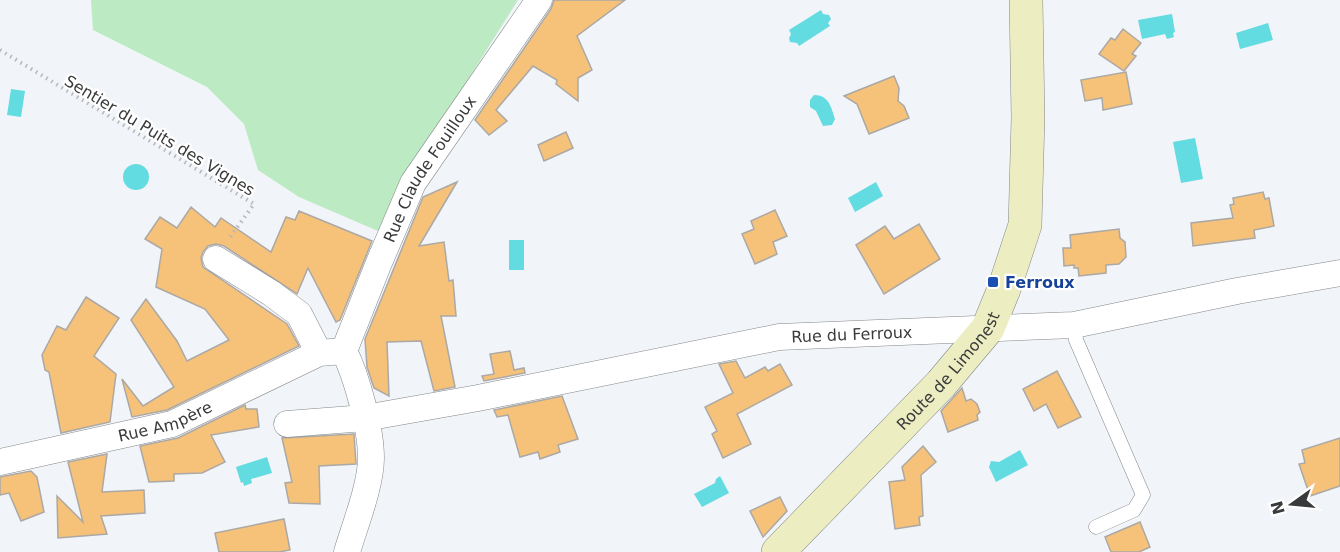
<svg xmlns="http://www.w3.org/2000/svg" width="1340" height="552" font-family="'DejaVu Sans',sans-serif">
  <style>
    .green { fill: #bceac2 }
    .water { fill: #62dbe1 }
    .building { fill: #f6c279; stroke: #aba8a5; stroke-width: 1.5 }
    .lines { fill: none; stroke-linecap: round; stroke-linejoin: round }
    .lane-casing { stroke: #84878a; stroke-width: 15 }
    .street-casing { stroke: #84878a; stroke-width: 27 }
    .secondary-casing { stroke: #84878a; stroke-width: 34 }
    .path { stroke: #b5b8bb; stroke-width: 4; stroke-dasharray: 1.5 4.5; stroke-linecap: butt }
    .lane { stroke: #fff; stroke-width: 14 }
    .street { stroke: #fff; stroke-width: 26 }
    .secondary { stroke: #eceec1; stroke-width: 33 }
    .transit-dot { fill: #1a4fb4; stroke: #fff; stroke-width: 2 }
    .labels { text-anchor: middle; stroke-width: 4.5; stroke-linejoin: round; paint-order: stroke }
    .street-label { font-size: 16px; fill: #393a3b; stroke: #fff }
    .transit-label { font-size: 16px; font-weight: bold; fill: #164399; stroke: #fff; text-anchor: start }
  </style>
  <rect width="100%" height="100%" fill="#f1f4f8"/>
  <polygon class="green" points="91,0 518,0 433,135 385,234 299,197 258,170 244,124 207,87 93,30"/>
  <g class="water">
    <polygon points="821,10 823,14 829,15 831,19 828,23 830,26 799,46 797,43 790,42 789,38 791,34 789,30"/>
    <polygon points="1172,14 1175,32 1173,33 1174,37 1167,39 1165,34 1142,39 1138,20"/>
    <polygon points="1268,23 1273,40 1240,49 1236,33"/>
    <polygon points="11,89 25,91 21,117 7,115"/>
    <path d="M814,95c15,0 17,12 21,24l-3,6 -9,1 -7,-15 -6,-4v-7z"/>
    <polygon points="1195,138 1203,179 1181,183 1173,142"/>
    <circle cx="136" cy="177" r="13"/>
    <polygon points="876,182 883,196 855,212 848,198"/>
    <rect x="509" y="240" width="15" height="30"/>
    <polygon points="1020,450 1028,465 996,482 989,467 991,461 999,462"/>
    <polygon points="267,457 272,473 251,479 252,483 244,486 243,482 241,483 236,467"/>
    <polygon points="720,476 729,493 702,507 694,494 715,483 716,479"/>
  </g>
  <g class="building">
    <polygon points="554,0 625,0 577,36 592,70 578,78 578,101 556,84 557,80 533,66 496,110 507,121 489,135 475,120 551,9"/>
    <polygon points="1123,29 1141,43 1132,54 1136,56 1124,71 1099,54 1111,38 1115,40"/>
    <polygon points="1126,72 1132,104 1103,110 1102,98 1085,101 1081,80"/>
    <polygon points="894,76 899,88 898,101 904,106 909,118 869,134 857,104 844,96"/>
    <polygon points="566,132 573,148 544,161 538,145"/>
    <polygon points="457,182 419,246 444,242 449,281 453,280 456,316 441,316 455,387 434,391 421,341 387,342 389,396 374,388 367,367 365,339 423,197"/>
    <polygon points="1263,192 1265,199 1269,198 1274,226 1254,230 1255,238 1193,246 1191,223 1233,218 1230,205 1234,204 1233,198"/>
    <polygon points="191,207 215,227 221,218 271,252 286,217 295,220 299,211 372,241 340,320 336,322 308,268 297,294 224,246 216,244 208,246 203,252 201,258 203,267 287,324 299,346 167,410 132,417 122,379 143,406 174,387 131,320 146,299 177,341 187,361 229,340 205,309 156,287 162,249 145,239 160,217 177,228"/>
    <polygon points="775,210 787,236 773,242 777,254 755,264 742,234 754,229 751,221"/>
    <polygon points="919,224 940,259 884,294 856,245 885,226 894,239"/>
    <polygon points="1119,229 1120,238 1125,242 1126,257 1119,264 1106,265 1106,273 1079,276 1078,268 1074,268 1074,265 1064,266 1063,248 1071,248 1070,235"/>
    <polygon points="86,297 119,318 94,356 116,374 110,422 61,433 49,372 45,370 42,355 57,326 66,330"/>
    <polygon points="510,351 514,370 524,368 525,373 484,381 482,376 494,374 490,354"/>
    <polygon points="736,361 745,378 765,367 768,371 780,364 792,385 737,414 751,444 723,458 712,434 717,431 705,407 733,393 719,364"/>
    <polygon points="1057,371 1081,417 1058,428 1046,404 1034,411 1023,389"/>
    <polygon points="962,388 966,401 971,399 977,404 980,412 977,415 978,420 948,432 941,411"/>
    <polygon points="562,396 578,439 558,445 560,452 540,459 538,452 520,457 508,415 497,417 494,410"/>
    <polygon points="245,405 246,409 257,409 259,427 211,435 225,462 202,473 174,474 174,481 149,482 140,446 178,438"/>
    <polygon points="354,434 356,464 319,466 320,504 289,503 285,483 292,482 282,438"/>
    <polygon points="1340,438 1340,486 1310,496 1299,464 1305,463 1302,450"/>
    <polygon points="923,446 936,462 921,475 923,516 919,517 920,525 895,529 889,482 905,480 902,467"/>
    <polygon points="107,454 102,492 144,490 145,513 101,516 107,534 58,538 57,496 83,522 68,462"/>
    <polygon points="31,471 37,477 44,512 21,521 9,493 0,495 0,477"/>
    <polygon points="780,497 787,511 763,537 750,511"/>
    <polygon points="284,519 290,550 279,552 219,552 215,533"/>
    <polygon points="1140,522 1150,547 1139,552 1111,552 1105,537"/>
  </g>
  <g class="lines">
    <g class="lane-casing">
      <polyline id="lane" points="1074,325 1076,340 1143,495 1134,510 1096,527"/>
    </g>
    <g class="street-casing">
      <g id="street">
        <polyline points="216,259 271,293 299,314 319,353"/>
        <path id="s1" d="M344,351l34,-86 35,-82 126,-183"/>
        <path d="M344,351c13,26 27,78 27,107 0,27 -16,67 -24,94"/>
        <path id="s2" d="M287,424l78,-6 113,-20 301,-61 295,-12 163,-34 103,-18"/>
        <path id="s3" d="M0,462l172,-38 147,-71 25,-2"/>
      </g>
    </g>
    <g class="secondary-casing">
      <g id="secondary">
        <path id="s4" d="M778,552l163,-168 47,-56 16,-39 21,-64 3,-107 -2,-118"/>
      </g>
    </g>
    <polyline class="path" points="0,50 254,204 228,240"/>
    <use href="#lane" class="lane"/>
    <use href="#street" class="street"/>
    <use href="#secondary" class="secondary"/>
  </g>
  <rect class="transit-dot" x="987" y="276" width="12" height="12" rx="3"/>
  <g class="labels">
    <g class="street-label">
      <text transform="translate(160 135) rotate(31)" y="6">Sentier du Puits des Vignes</text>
      <text dy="6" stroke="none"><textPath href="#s1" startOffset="202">Rue Claude Fouilloux</textPath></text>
      <text dy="6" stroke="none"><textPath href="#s2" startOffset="573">Rue du Ferroux</textPath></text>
      <text dy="6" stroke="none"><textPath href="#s4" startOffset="249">Route de Limonest</textPath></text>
      <text dy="6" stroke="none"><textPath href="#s3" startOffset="170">Rue Ampère</textPath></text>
    </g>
    <g class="transit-label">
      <text x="1005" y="288">Ferroux</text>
    </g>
  </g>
  <g transform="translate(1292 504) rotate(255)" stroke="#ffffff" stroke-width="4.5" paint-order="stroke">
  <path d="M0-4.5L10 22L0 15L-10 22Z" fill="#393a3b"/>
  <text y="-9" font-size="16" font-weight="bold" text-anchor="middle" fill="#393a3b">N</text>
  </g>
</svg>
